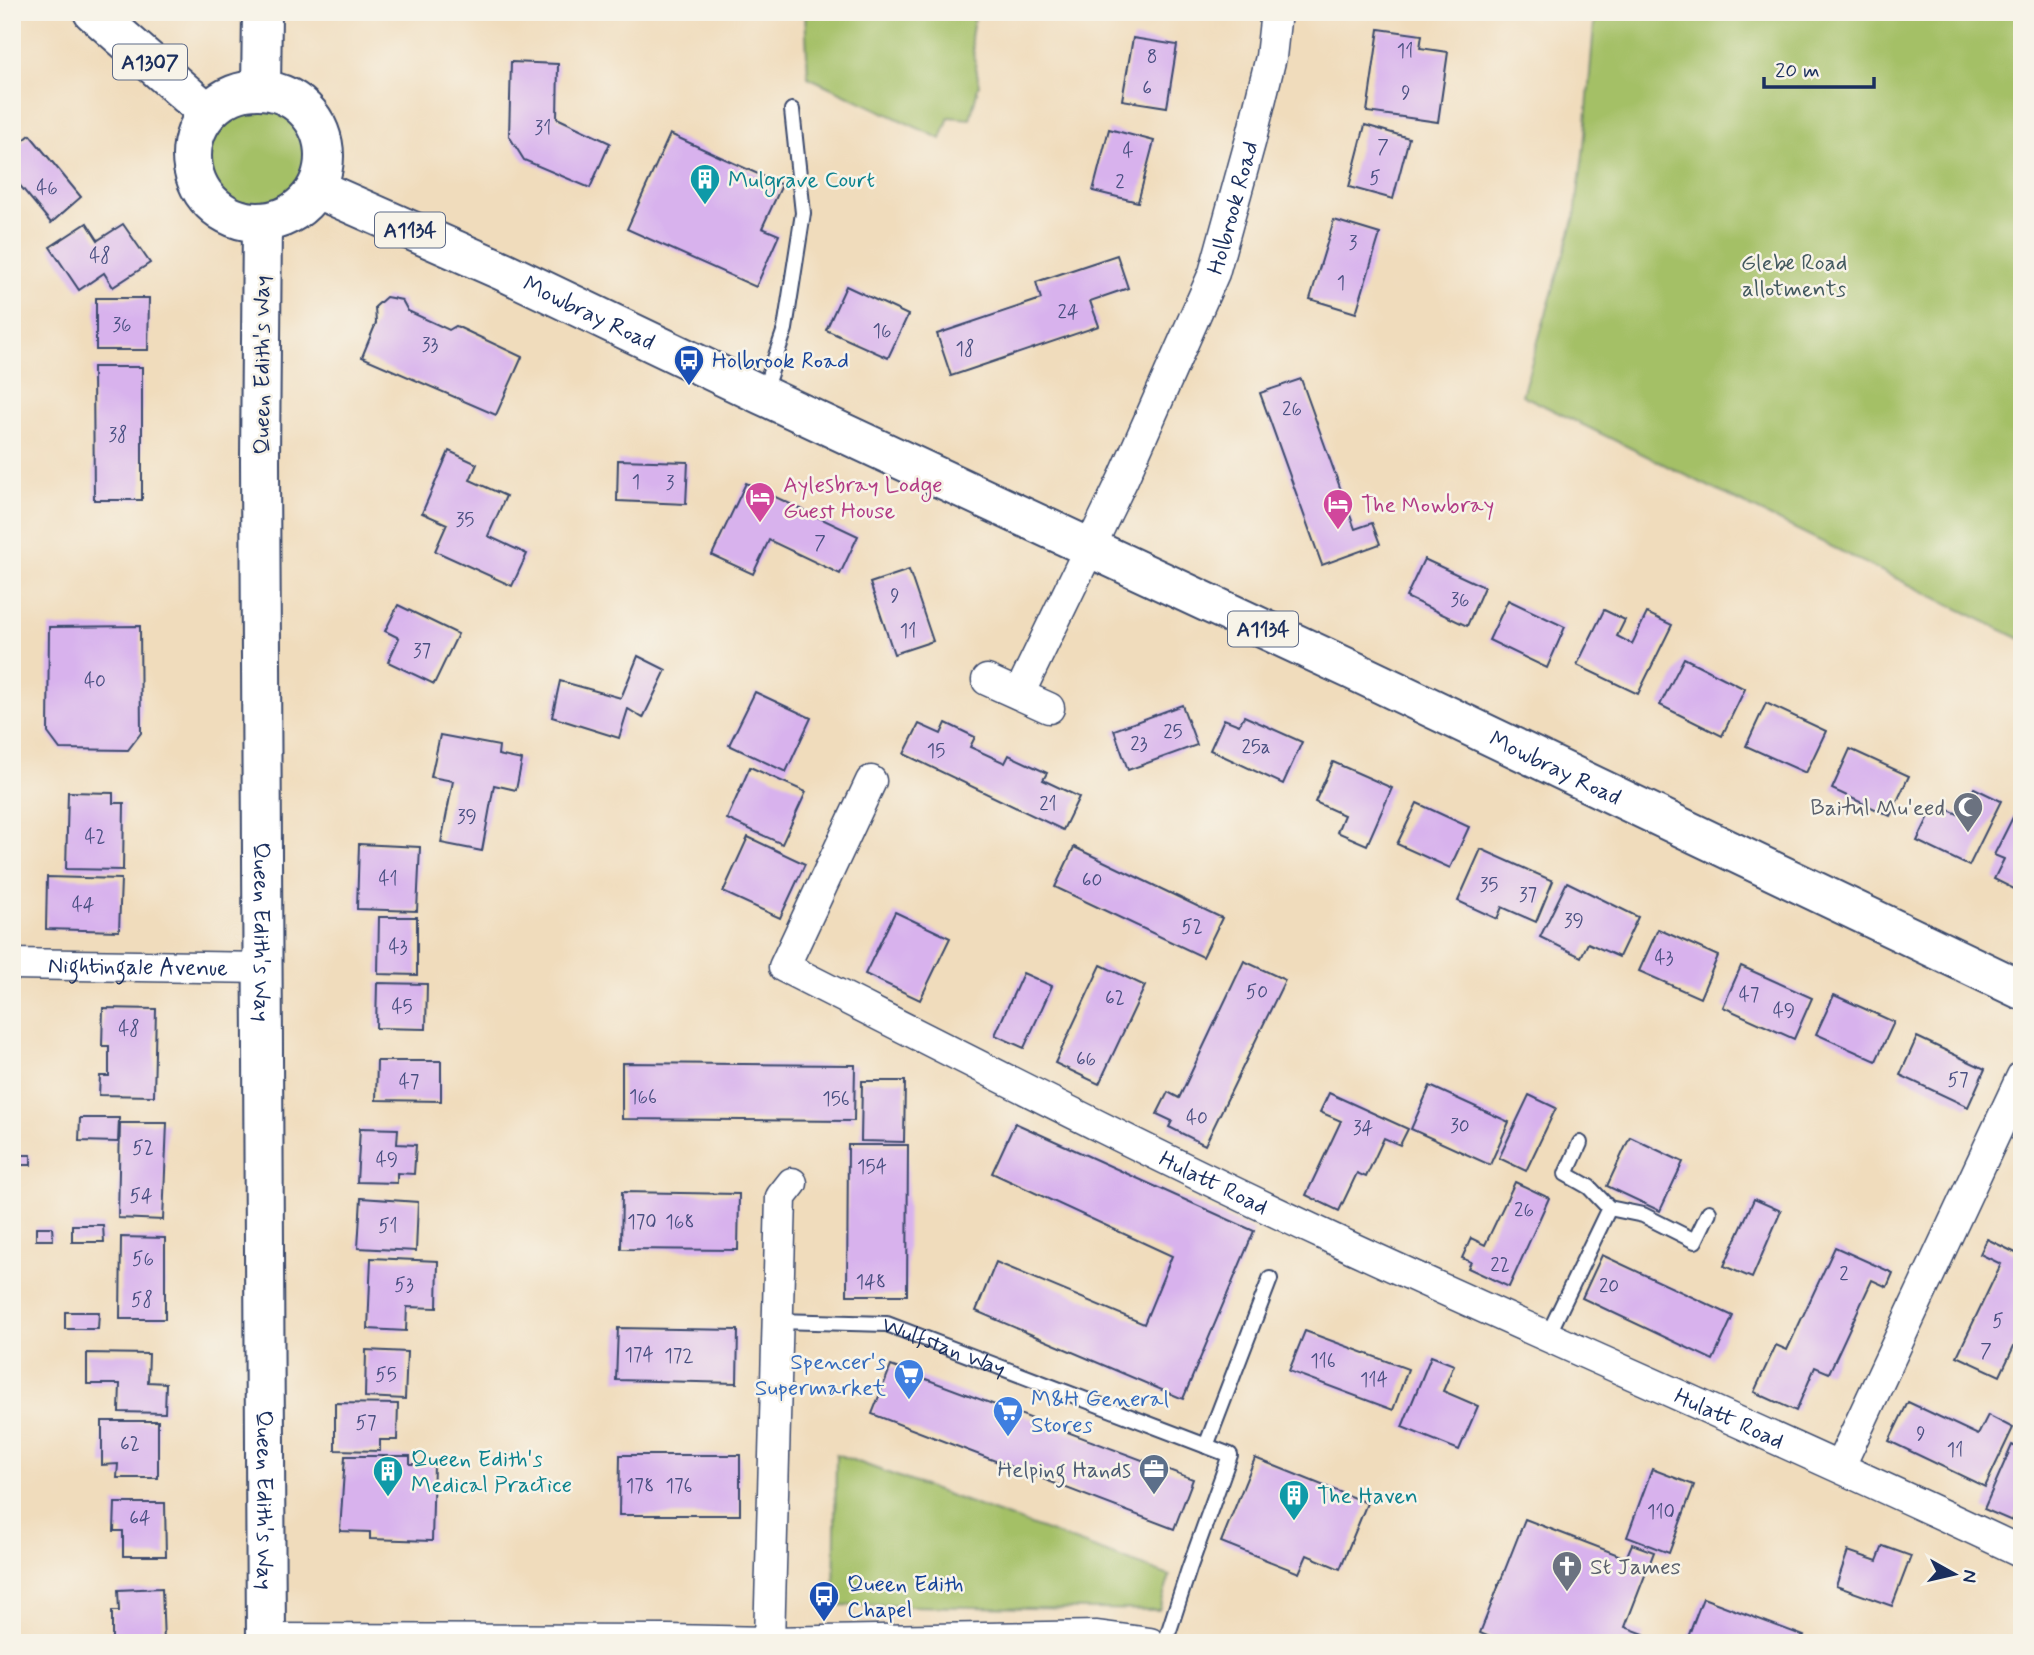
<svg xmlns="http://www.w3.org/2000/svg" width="2034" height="1655" font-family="Mynerve,sans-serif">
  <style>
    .green { fill: #a4c066; stroke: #607862; stroke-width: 2 }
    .building { fill: #d8b2ed }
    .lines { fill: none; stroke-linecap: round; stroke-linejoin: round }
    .lane-casing { stroke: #3b496c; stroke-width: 18 }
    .street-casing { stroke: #3b496c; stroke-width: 33 }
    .secondary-casing { stroke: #3b496c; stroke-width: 42 }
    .primary-casing { stroke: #3b496c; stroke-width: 42 }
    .lane { stroke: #fff; stroke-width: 14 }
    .street { stroke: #fff; stroke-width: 30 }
    .secondary { stroke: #fff; stroke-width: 38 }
    .primary { stroke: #fff; stroke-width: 38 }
    .labels { text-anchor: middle; stroke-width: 5; stroke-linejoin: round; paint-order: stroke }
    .number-label { font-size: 19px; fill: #4a5082 }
    .shield { fill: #f7f3e8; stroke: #5d6a87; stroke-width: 2 }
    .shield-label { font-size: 21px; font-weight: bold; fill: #1b2f5e }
    .culture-label { font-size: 23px; fill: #0d838f; stroke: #f7f3e8; text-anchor: start }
    .street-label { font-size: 23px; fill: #1b2f5e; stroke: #f7f3e8 }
    .park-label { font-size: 23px; fill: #445a60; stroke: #f7f3e8 }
    .transit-label { font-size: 23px; fill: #164399; stroke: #f7f3e8; text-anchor: start }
    .hotel-label { font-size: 23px; fill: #b23c85; stroke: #f7f3e8; text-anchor: start }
    .worship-label { font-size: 23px; fill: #5b616d; stroke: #f7f3e8; text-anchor: end }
    .shop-label { font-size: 23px; fill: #366cbe; stroke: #f7f3e8; text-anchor: end }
    .service-label { font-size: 23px; fill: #4e5e75; stroke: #f7f3e8; text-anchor: end }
  </style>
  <rect width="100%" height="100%" fill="#f7f3e8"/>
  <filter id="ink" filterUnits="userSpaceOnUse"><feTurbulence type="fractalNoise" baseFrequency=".0143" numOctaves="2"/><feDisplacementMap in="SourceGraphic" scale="14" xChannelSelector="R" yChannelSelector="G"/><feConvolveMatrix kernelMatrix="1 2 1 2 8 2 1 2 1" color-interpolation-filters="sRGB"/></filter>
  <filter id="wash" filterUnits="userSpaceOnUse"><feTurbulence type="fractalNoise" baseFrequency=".00686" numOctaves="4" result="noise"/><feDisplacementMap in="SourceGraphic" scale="28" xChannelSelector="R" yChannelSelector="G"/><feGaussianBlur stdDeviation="1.57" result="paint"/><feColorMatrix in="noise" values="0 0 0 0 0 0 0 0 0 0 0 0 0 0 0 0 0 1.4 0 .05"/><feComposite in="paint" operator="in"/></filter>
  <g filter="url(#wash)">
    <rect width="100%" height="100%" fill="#f0dcbc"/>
    <g class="green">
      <polygon points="805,12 975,12 971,38 979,84 970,119 949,117 941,139 808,77"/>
      <polygon points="1595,12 2022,12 2022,640 1522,395 1575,216 1584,147"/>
      <circle cx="258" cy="156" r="51"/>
      <polygon points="836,1454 1170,1576 1159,1610 834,1605"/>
    </g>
    <g id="blocks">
      <g class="building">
        <polygon points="1379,29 1422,35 1420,48 1448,52 1438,122 1367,112"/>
        <polygon points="1133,38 1177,45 1167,107 1122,100"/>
        <polygon points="511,62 558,64 557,118 610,143 590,188 524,160 509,136"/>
        <polygon points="1365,125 1409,138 1393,199 1349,187"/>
        <polygon points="1109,129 1154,141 1138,202 1093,191"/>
        <polygon points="670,134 782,185 762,228 779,235 756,287 627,229"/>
        <polygon points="30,135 81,197 51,223 12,176 12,150"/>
        <polygon points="1334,220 1380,234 1356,313 1310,299"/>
        <polygon points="87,223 98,240 123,224 150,263 113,287 104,273 79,290 50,247"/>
        <polygon points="1117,255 1128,288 1090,301 1099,326 951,376 937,334 1041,299 1036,282"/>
        <polygon points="846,286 908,315 888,358 826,330"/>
        <polygon points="386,297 402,300 408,311 449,330 456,326 522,357 496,415 362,357 376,323 375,307"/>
        <polygon points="96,298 149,298 148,350 96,350"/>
        <polygon points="93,367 142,367 142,500 94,500"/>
        <polygon points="1301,379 1355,529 1372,523 1380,544 1322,565 1260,393"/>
        <polygon points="449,451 477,464 470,480 506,496 488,536 527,554 512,586 435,551 447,524 422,513"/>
        <polygon points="618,460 688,462 686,504 617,501"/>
        <polygon points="746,483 858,536 840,574 769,540 753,574 712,555"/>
        <polygon points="1424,559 1484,587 1467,626 1406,597"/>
        <polygon points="909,570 933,641 894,654 870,583"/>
        <polygon points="1508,600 1565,627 1547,668 1489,640"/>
        <polygon points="398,605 458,634 434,684 388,662 399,638 385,631"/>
        <polygon points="1604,610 1625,620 1617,636 1632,644 1647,613 1672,625 1638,694 1577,665"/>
        <polygon points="140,626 141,733 128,750 60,749 48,733 49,627"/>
        <polygon points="638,656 666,670 643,718 628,709 619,738 552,717 560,681 621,698"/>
        <polygon points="1684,658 1745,689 1722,736 1660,705"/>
        <polygon points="755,692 811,718 786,772 729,745"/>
        <polygon points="1766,703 1826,731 1806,773 1746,746"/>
        <polygon points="1182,705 1197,745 1128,770 1114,730"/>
        <polygon points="1244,716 1302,742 1283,784 1210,750 1224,719 1239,725"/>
        <polygon points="946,723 975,737 970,747 1005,763 1009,755 1047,773 1043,780 1079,797 1063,830 904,754 919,724 941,734"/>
        <polygon points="440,735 499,746 498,755 522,760 516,790 494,785 482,851 441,843 453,781 431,777"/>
        <polygon points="1850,749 1909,776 1890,816 1832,789"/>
        <polygon points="1333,762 1392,788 1367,845 1337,832 1344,815 1315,802"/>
        <polygon points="750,767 806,792 782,844 727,819"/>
        <polygon points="1974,788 2001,801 1969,866 1917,841 1935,804 1960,815"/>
        <polygon points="68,792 113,793 113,803 124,803 123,870 66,869"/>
        <polygon points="1417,803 1469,827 1450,868 1397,844"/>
        <polygon points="2014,815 2022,819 2022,893 1994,879 2004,859 1994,855"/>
        <polygon points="748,837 805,864 780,918 723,892"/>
        <polygon points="359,844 420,847 417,911 357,909"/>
        <polygon points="1074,847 1222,918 1203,957 1055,887"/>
        <polygon points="1481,849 1553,881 1536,922 1502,907 1497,919 1458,901"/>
        <polygon points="47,877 121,879 119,931 46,929"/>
        <polygon points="1567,882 1638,917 1619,957 1588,943 1581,957 1540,937"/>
        <polygon points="895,912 950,938 920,1000 865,974"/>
        <polygon points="379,917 417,917 417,975 378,974"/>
        <polygon points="1658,929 1718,956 1700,998 1639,971"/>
        <polygon points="1244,961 1285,980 1205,1145 1169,1127 1172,1121 1157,1114 1168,1092 1179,1098"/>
        <polygon points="1101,965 1145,986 1099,1084 1055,1063"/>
        <polygon points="1741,966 1812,998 1794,1039 1723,1007"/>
        <polygon points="1023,973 1052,986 1024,1048 995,1035"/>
        <polygon points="377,983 427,984 426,1029 376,1028"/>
        <polygon points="1834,995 1894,1022 1876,1061 1816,1034"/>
        <polygon points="103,1008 156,1009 154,1096 99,1095 100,1076 109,1076 109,1046 102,1046"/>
        <polygon points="1917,1037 1985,1069 1968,1107 1900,1075"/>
        <polygon points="377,1061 441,1061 441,1101 376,1100"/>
        <polygon points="622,1063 855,1065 854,1121 622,1119"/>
        <polygon points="862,1081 905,1081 904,1142 861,1141"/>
        <polygon points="1430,1086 1509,1122 1490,1165 1411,1129"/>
        <polygon points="1329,1093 1408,1129 1400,1145 1384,1138 1366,1177 1357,1173 1339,1211 1306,1195 1341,1121 1320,1112"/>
        <polygon points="1529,1095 1556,1108 1526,1171 1499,1158"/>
        <polygon points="80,1118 119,1118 118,1142 79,1141"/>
        <polygon points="120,1123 167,1123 163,1220 118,1218"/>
        <polygon points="1015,1123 1254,1231 1183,1399 976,1311 996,1262 1144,1324 1172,1256 992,1173"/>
        <polygon points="360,1128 398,1129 397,1144 416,1145 414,1174 397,1173 397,1183 357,1182"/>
        <polygon points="1630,1137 1683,1162 1660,1211 1607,1186"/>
        <polygon points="848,1145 908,1145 907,1295 847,1295"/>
        <rect x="12" y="1155" width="19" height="10"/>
        <polygon points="1515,1182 1549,1198 1509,1287 1468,1268 1471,1262 1462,1258 1471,1238 1485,1245"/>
        <polygon points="622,1192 739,1194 738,1250 621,1249"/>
        <polygon points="361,1198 418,1202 416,1251 358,1248"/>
        <polygon points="1754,1199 1781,1211 1752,1278 1724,1266"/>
        <polygon points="72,1225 103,1225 104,1242 72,1242"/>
        <polygon points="36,1227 52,1227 53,1240 36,1240"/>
        <polygon points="121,1237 165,1238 165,1319 120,1319"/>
        <polygon points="1987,1239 2022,1256 2022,1329 2000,1376 1957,1356 2001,1264 1980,1254"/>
        <polygon points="1835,1247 1893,1273 1887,1287 1872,1280 1829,1373 1815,1367 1796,1411 1754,1392 1776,1345 1787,1350"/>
        <polygon points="1602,1255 1733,1316 1713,1360 1582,1298"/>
        <polygon points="371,1258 438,1261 437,1308 407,1307 406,1331 368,1329"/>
        <polygon points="65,1312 99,1312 98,1329 65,1329"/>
        <polygon points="618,1328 738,1330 737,1383 616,1380"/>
        <polygon points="1305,1331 1408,1369 1393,1410 1289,1371"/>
        <polygon points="366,1350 407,1352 405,1399 365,1397"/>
        <polygon points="87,1353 149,1354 148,1382 166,1383 165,1413 119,1412 120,1384 87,1384"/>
        <polygon points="1431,1356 1454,1365 1443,1391 1478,1406 1459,1450 1402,1427"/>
        <polygon points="891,1366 1193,1479 1174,1529 872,1414"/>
        <polygon points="1908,1402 1978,1435 1988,1415 2013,1428 1985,1487 1889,1441"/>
        <polygon points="335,1403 398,1404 397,1440 380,1440 380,1451 335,1450"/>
        <polygon points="102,1421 158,1421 158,1478 117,1478 118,1464 102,1465"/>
        <polygon points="2012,1445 2022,1450 2022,1499 2012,1521 1984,1509"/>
        <polygon points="620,1455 740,1455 740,1515 619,1515"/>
        <polygon points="345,1456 410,1456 410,1464 434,1464 432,1541 370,1539 370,1532 340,1531"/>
        <polygon points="1255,1458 1367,1503 1340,1569 1307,1555 1299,1573 1221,1542"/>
        <polygon points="1652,1469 1694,1485 1669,1553 1627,1537"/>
        <polygon points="115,1503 165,1503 166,1556 123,1556 123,1531 114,1531"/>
        <polygon points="1525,1519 1626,1558 1632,1544 1654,1552 1625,1627 1644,1634 1640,1643 1504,1643 1480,1633"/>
        <polygon points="1883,1546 1911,1556 1892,1606 1836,1586 1848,1551 1877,1561"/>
        <polygon points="162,1588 164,1643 112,1643 112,1611 119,1611 118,1590"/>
        <polygon points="1703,1598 1804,1636 1801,1643 1704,1643 1688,1637"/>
      </g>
    </g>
  </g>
  <g filter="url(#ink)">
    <use href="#blocks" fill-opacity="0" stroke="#3b496c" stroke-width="2"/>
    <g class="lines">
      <g class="lane-casing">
        <g id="lane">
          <polyline points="763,394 785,329 803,213 792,110"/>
          <polyline points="1580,1143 1566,1174 1589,1187 1609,1208 1643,1215 1695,1241 1709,1212"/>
          <path id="s1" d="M778,1321l109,3 343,131 -41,114 -24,74"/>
          <polyline points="1548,1335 1609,1208"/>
          <polyline points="1206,1446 1270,1279"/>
        </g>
      </g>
      <g class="street-casing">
        <g id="street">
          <polyline points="987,680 1049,708"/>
          <path id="s2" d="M1019,694l104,-215 91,-206 37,-134 20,-82 5,-45"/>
          <path id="s3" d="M871,781l-87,186c182,92 364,186 549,272 229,106 461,205 689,313"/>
          <path id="s4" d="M12,964l252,4"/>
          <polyline points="1840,1466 2022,1076"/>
          <polyline points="266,1639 668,1640 769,1642 1097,1636 1150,1643"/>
          <polyline points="769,1642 781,1197 792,1183"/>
        </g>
      </g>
      <g class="secondary-casing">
        <g id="secondary">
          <path id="s5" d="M262,222l-2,239 6,1182"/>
        </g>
      </g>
      <g class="primary-casing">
        <g id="primary">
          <polyline points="93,12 207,112"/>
          <polyline points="261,89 262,12"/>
          <circle cx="258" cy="156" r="66"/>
          <path id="s6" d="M317,189l186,82 259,124 588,274 672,321"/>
        </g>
      </g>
      <use href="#lane" class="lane"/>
      <use href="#street" class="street"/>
      <use href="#secondary" class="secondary"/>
      <use href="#primary" class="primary"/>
    </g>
  </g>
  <defs>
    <g id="building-pin" transform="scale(1.575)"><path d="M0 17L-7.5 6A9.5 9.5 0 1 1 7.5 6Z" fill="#0f9aa8" stroke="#f7f3e8"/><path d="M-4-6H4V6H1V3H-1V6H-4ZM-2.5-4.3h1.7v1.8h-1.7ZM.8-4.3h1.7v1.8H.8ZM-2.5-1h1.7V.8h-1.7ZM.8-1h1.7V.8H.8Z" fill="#fff"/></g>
    <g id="bus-pin" transform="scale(1.575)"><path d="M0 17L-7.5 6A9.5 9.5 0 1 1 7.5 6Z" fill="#1a4fb4" stroke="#f7f3e8"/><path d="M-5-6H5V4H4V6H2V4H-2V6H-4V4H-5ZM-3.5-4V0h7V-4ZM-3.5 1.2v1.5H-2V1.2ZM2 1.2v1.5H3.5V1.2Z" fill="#fff"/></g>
    <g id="hotel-pin" transform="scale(1.575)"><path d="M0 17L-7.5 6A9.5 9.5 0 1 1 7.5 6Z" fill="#d1479c" stroke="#f7f3e8"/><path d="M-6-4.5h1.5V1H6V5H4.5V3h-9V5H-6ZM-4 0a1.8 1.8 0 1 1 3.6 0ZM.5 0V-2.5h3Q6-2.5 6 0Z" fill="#fff"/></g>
    <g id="mosque-pin" transform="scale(1.575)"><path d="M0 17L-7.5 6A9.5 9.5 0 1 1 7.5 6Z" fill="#6b7280" stroke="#f7f3e8"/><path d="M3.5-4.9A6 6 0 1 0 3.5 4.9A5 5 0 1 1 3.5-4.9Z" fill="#fff"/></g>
    <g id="supermarket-pin" transform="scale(1.575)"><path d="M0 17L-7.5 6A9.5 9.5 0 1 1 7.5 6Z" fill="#3f7fe0" stroke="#f7f3e8"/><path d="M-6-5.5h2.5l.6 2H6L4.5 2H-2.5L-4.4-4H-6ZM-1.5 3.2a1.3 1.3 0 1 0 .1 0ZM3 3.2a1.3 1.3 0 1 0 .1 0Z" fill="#fff"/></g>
    <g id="office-pin" transform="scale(1.575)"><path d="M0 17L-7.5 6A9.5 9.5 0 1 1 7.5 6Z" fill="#5c6f8a" stroke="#f7f3e8"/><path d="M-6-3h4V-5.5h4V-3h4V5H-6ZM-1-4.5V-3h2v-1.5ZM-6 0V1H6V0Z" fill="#fff"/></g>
    <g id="church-pin" transform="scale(1.575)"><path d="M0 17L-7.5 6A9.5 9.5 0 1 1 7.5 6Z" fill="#6b7280" stroke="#f7f3e8"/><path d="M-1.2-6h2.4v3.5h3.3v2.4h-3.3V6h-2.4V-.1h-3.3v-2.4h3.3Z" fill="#fff"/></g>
  </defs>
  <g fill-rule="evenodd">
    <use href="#building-pin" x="705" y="179"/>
    <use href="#bus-pin" x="689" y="360"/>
    <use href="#hotel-pin" x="760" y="497"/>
    <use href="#hotel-pin" x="1338" y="504"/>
    <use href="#mosque-pin" x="1968" y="807"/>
    <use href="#supermarket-pin" x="909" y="1374"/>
    <use href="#supermarket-pin" x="1008" y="1411"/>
    <use href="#office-pin" x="1154" y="1469"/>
    <use href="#building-pin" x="388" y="1471"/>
    <use href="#building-pin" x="1294" y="1495"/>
    <use href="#church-pin" x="1567" y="1566"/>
    <use href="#bus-pin" x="824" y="1596"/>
  </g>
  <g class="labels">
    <g class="number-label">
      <text x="1405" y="57">11</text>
      <text x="1152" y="63">8</text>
      <text x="1147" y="94">6</text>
      <text x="1406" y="99">9</text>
      <text x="543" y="134">31</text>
      <text x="1383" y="153">7</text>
      <text x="1128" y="157">4</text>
      <text x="1375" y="184">5</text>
      <text x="1120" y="188">2</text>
      <text x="47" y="194">46</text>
      <text x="1353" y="249">3</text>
      <text x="100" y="262">48</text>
      <text x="1341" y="289">1</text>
      <text x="1068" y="318">24</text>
      <text x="122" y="331">36</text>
      <text x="882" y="337">16</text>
      <text x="430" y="351">33</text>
      <text x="965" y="355">18</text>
      <text x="1292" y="415">26</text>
      <text x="118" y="441">38</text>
      <text x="636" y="488">1</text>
      <text x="670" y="489">3</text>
      <text x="465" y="526">35</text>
      <text x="820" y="549">7</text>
      <text x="895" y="602">9</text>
      <text x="1460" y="606">36</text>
      <text x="908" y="637">11</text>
      <text x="422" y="657">37</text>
      <text x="95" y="687">40</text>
      <text x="1173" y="738">25</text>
      <text x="1139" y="750">23</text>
      <text x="1256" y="753">25a</text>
      <text x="936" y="757">15</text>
      <text x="1048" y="810">21</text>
      <text x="467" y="823">39</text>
      <text x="95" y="843">42</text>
      <text x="388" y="885">41</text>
      <text x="1092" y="886">60</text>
      <text x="1489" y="891">35</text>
      <text x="1528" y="901">37</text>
      <text x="83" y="911">44</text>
      <text x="1574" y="927">39</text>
      <text x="1192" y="933">52</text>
      <text x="398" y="953">43</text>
      <text x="1664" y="964">43</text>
      <text x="1257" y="998">50</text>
      <text x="1749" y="1001">47</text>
      <text x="1115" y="1004">62</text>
      <text x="402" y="1013">45</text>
      <text x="1784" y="1017">49</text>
      <text x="129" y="1035">48</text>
      <text x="1086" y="1065">66</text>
      <text x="1958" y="1086">57</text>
      <text x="409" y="1088">47</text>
      <text x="643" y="1103">166</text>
      <text x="836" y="1105">156</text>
      <text x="1197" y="1124">40</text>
      <text x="1460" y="1132">30</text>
      <text x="1363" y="1134">34</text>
      <text x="143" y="1154">52</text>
      <text x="387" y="1166">49</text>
      <text x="872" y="1173">154</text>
      <text x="141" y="1202">54</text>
      <text x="1524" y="1216">26</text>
      <text x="642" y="1228">170</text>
      <text x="680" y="1228">168</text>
      <text x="388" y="1232">51</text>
      <text x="143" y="1265">56</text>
      <text x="1500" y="1271">22</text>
      <text x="1844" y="1280">2</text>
      <text x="871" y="1288">148</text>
      <text x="404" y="1291">53</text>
      <text x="1609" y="1292">20</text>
      <text x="142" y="1306">58</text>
      <text x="1998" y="1327">5</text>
      <text x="1986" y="1357">7</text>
      <text x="639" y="1361">174</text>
      <text x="679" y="1362">172</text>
      <text x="1323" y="1367">116</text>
      <text x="386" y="1381">55</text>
      <text x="1374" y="1386">114</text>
      <text x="366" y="1429">57</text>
      <text x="1921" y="1440">9</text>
      <text x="130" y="1450">62</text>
      <text x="1955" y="1456">11</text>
      <text x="640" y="1492">178</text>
      <text x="679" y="1492">176</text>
      <text x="1661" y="1518">110</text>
      <text x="140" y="1524">64</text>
    </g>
    <g class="shield">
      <rect x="113" y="44.5" width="74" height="35" rx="5"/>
      <rect x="375" y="212.5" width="70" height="35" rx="5"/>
      <rect x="1228" y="611.5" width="70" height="35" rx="5"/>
    </g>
    <g class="shield-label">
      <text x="150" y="69">A1307</text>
      <text x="410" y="237">A1134</text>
      <text x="1263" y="636">A1134</text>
    </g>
    <g class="culture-label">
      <text x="728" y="187">Mulgrave Court</text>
      <text x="411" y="1466">Queen Edith's<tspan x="411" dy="26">Medical Practice</tspan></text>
      <text x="1317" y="1503">The Haven</text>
    </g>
    <g class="street-label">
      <text dy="8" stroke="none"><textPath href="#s2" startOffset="532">Holbrook Road</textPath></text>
      <text dy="8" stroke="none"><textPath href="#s6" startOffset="299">Mowbray Road</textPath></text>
      <text transform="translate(261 365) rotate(-90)" y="8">Queen Edith's Way</text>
      <text dy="8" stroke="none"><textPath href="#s6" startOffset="1367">Mowbray Road</textPath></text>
      <text dy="8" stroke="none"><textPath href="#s5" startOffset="710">Queen Edith's Way</textPath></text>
      <text dy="8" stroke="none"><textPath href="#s4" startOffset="126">Nightingale Avenue</textPath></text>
      <text dy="8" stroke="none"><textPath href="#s3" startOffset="686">Hulatt Road</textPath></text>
      <text dy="8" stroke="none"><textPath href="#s1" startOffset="170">Wulfstan Way</textPath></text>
      <text dy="8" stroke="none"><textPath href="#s3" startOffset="1253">Hulatt Road</textPath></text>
      <text dy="8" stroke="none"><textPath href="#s5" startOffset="1278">Queen Edith's Way</textPath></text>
    </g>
    <g class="park-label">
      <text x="1794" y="270">Glebe Road<tspan x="1794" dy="26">allotments</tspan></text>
    </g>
    <g class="transit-label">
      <text x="712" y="368">Holbrook Road</text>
      <text x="847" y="1591">Queen Edith<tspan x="847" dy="26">Chapel</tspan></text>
    </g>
    <g class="hotel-label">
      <text x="783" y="492">Aylesbray Lodge<tspan x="783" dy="26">Guest House</tspan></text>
      <text x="1361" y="512">The Mowbray</text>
    </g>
    <g class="worship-label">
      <text x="1945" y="815">Baitul Mu'eed</text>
      <text x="1590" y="1574" text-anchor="start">St James</text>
    </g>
    <g class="shop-label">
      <text x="886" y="1369">Spencer's<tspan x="886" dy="26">Supermarket</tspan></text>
      <text x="1031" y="1406" text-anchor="start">M&amp;H General<tspan x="1031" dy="26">Stores</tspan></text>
    </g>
    <g class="service-label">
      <text x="1131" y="1477">Helping Hands</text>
    </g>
  </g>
  <rect width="2034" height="1655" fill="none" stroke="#f7f3e8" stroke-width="42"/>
  <g transform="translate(1954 1574) rotate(98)" stroke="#f7f3e8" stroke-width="5" paint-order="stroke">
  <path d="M0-5L12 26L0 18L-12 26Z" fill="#1b2f5e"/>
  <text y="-10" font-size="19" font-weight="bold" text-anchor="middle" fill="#1b2f5e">N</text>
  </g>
  <path d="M1764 77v10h110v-10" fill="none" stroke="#1b2f5e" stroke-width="3.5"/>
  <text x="1775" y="77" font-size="21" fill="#1b2f5e" stroke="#f7f3e8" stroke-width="5" paint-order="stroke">20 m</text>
</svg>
